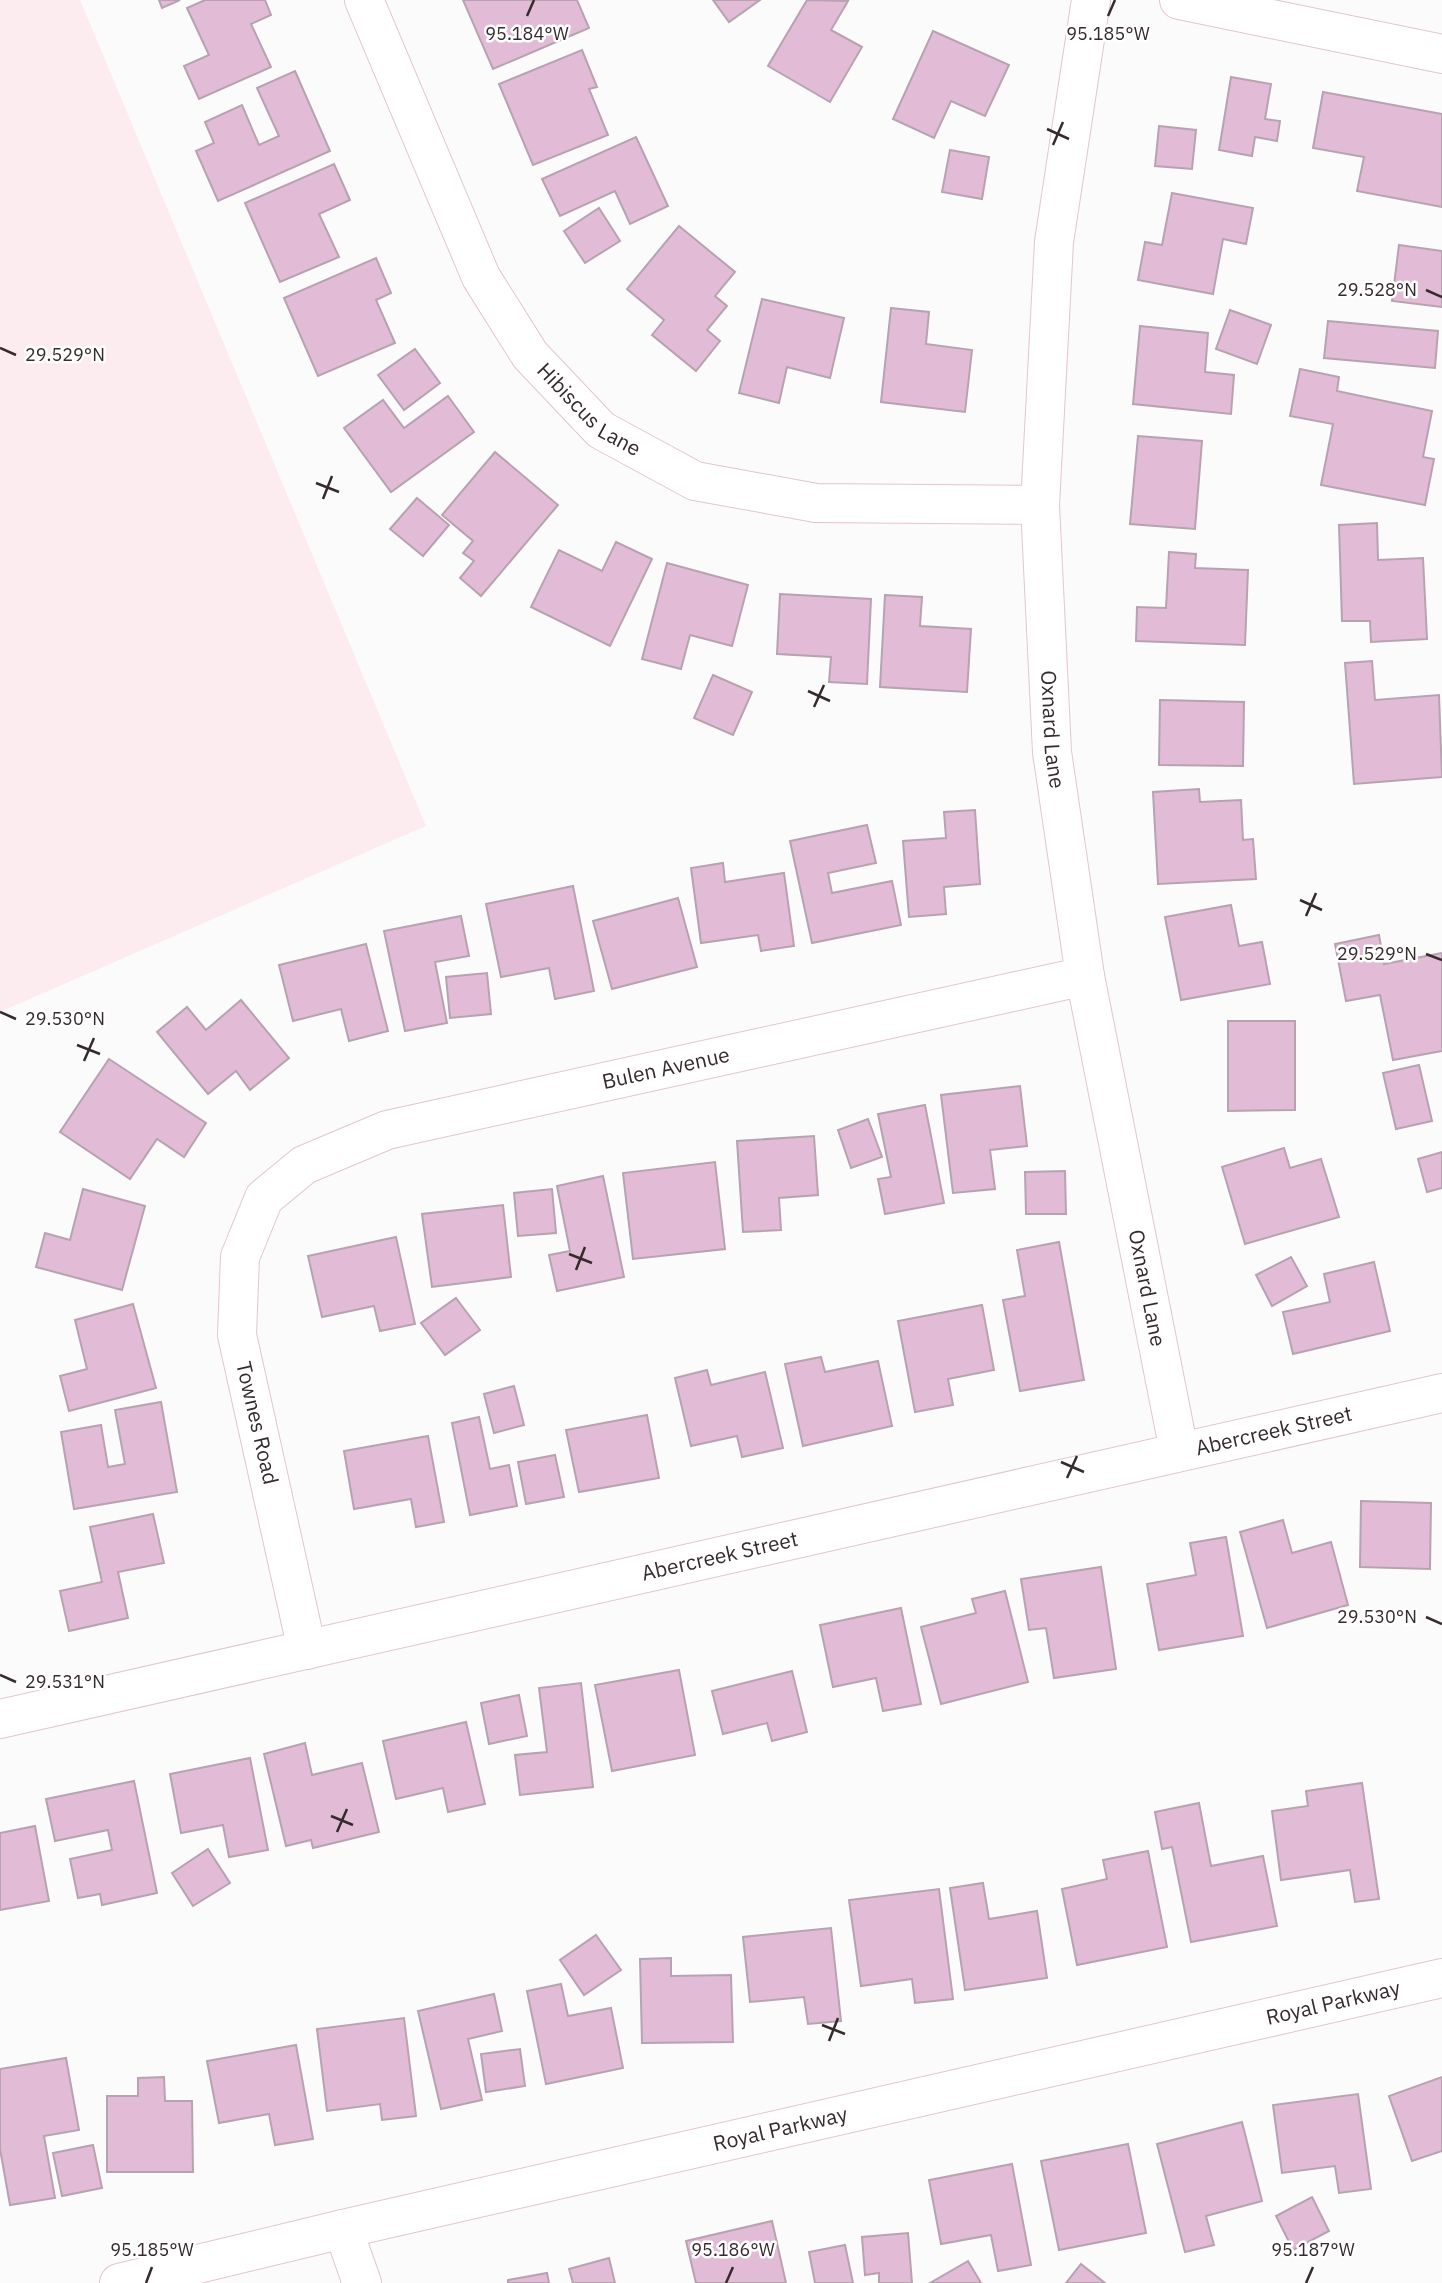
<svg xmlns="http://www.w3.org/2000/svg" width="1442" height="2283" font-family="'IBM Plex Sans',sans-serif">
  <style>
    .built { fill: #fcecef }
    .building { fill: #e2bcd6; stroke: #b8a2b0; stroke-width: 2 }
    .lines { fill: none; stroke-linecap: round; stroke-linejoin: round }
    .minor-casing { stroke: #e2c6cb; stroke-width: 40 }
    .minor { stroke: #fff; stroke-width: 38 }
    .ticks { fill: none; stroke: #352b2d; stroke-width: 2.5 }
    .labels { text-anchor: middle; stroke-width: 5; stroke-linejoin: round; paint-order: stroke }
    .street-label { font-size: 21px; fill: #352b2d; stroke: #fff }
    .ticks-label { font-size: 18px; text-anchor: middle; fill: #352b2d; stroke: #fff; stroke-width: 5; stroke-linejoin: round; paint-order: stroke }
  </style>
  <rect width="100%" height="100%" fill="#fbfbfb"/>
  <polygon class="built" points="0,0 80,0 426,826 0,1012"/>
  <g class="building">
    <polygon points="159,0 180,0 162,8"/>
    <polygon points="205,0 265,0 271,15 251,24 271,67 199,99 184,66 209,55 187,8"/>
    <polygon points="463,0 577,0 589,28 493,69"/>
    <polygon points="713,0 760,0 729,22"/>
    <polygon points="807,0 848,1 831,30 862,47 830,102 768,66"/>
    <polygon points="933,31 1009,65 985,116 951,101 934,138 893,119"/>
    <polygon points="582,50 597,87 589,89 608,135 533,165 499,84"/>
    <polygon points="295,71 330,151 218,201 196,151 214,143 205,122 242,105 259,145 279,136 257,88"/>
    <polygon points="1231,77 1271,84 1265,119 1280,121 1277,141 1255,137 1252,156 1219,150"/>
    <polygon points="1323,92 1442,114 1442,207 1357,191 1364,157 1313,148"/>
    <polygon points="1159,126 1196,130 1192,169 1155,166"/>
    <polygon points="636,137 668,206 630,224 615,191 560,216 542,179"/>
    <polygon points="950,150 989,157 982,199 942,192"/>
    <polygon points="334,164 350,200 319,214 339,257 280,282 245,203"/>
    <polygon points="1172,193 1253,208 1246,244 1223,239 1213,294 1138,280 1145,242 1162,245"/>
    <polygon points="599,208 620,241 585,263 564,231"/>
    <polygon points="679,226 735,272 715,296 727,306 707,330 720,341 696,371 652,335 664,320 627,289"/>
    <polygon points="1399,245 1442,251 1442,307 1392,301"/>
    <polygon points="376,258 391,293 376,300 395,343 318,376 284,298"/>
    <polygon points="762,299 844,318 830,378 787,367 779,403 739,393"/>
    <polygon points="891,308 929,312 926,344 972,350 965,412 881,402"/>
    <polygon points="1230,310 1271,325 1257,364 1216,349"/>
    <polygon points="1328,321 1438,331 1435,368 1324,358"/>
    <polygon points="1140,326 1208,333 1205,372 1234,375 1231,414 1133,404"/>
    <polygon points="415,349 440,383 404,410 378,375"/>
    <polygon points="1300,369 1339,377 1337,391 1432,411 1423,457 1434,459 1425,505 1321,485 1333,424 1290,416"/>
    <polygon points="448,396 474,432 391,492 344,428 383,400 404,428"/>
    <polygon points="1138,436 1202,441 1195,529 1130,524"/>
    <polygon points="495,452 558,505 481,596 460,578 474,561 463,553 473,541 442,515"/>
    <polygon points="417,498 449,525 423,556 390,529"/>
    <polygon points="1377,523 1378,560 1423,558 1427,639 1371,642 1370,621 1342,621 1339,525"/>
    <polygon points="616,542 652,559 610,646 531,607 559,550 602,571"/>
    <polygon points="1169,552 1196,554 1195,568 1248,570 1245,645 1136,641 1137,607 1166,608"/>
    <polygon points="667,563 748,585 732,646 690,635 681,669 642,659"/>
    <polygon points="780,594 871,599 867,684 829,682 831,657 777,654"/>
    <polygon points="885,595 922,597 920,626 971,629 967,692 880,687"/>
    <polygon points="1372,661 1375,700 1439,695 1442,777 1354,784 1345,663"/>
    <polygon points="713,675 752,692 733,735 694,718"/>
    <polygon points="1160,700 1244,702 1243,766 1159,765"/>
    <polygon points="1199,789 1200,802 1241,800 1243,840 1253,839 1256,879 1158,884 1153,792"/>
    <polygon points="975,810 980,884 944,887 946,914 909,917 903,841 946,838 944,812"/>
    <polygon points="867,825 876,863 828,873 832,893 892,881 901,925 812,943 790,841"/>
    <polygon points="723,863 725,882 784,873 794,946 761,951 758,935 701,943 691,868"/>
    <polygon points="573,886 594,991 555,999 549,968 501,977 486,904"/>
    <polygon points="678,898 697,967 612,989 593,921"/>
    <polygon points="1231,905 1239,946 1262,942 1270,984 1181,1000 1165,917"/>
    <polygon points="461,916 469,956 435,962 447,1023 405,1031 384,931"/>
    <polygon points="1379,935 1384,964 1442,953 1442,1051 1393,1060 1380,995 1346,1001 1335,944"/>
    <polygon points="366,944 388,1031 349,1041 341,1009 293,1021 279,965"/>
    <polygon points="487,973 491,1014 450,1018 446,977"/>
    <polygon points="241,1000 289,1058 250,1090 236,1071 208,1094 157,1032 187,1007 206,1030"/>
    <polygon points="1228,1021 1295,1021 1295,1110 1228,1111"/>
    <polygon points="109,1059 206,1123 184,1157 157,1139 130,1179 60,1132"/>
    <polygon points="1419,1065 1432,1121 1396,1129 1383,1073"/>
    <polygon points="1020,1086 1027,1146 990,1150 995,1189 953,1193 941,1095"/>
    <polygon points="925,1105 944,1203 885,1214 878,1179 891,1177 878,1114"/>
    <polygon points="868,1119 882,1157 851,1168 838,1130"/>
    <polygon points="814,1136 818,1195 779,1198 781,1230 743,1232 737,1141"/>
    <polygon points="1284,1148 1290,1168 1321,1159 1339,1217 1245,1244 1222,1167"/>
    <polygon points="1442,1152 1442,1188 1427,1192 1418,1159"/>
    <polygon points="715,1162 725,1249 633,1259 623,1173"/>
    <polygon points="1065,1171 1066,1214 1026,1214 1025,1172"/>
    <polygon points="603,1176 624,1277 557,1291 549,1255 570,1251 557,1186"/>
    <polygon points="83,1189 145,1206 122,1290 36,1267 45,1233 70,1240"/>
    <polygon points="552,1189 556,1233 518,1236 514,1193"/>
    <polygon points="503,1205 511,1277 432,1287 422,1214"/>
    <polygon points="396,1237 415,1324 380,1331 374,1306 322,1317 308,1256"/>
    <polygon points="1059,1242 1084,1380 1020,1391 1003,1300 1025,1296 1017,1250"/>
    <polygon points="1291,1257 1307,1286 1272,1306 1256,1275"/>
    <polygon points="1374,1262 1390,1331 1293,1354 1283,1312 1330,1302 1324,1274"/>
    <polygon points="456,1298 480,1330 445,1355 421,1323"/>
    <polygon points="133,1304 156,1388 69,1411 60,1376 87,1369 75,1320"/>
    <polygon points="982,1305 994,1370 948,1379 953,1405 915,1412 898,1321"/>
    <polygon points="821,1357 825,1372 878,1361 892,1426 803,1446 785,1364"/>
    <polygon points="707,1370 711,1385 765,1372 783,1448 742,1457 737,1436 691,1446 675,1378"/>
    <polygon points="514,1386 524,1425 494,1433 484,1394"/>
    <polygon points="161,1402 177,1492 74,1509 61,1432 101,1425 108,1467 125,1464 115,1410"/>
    <polygon points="647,1415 659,1478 579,1492 566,1430"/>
    <polygon points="479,1417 490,1469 509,1465 517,1506 470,1515 452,1423"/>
    <polygon points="428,1436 444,1522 416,1527 411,1499 354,1509 344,1451"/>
    <polygon points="555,1455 564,1497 526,1504 518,1462"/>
    <polygon points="1361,1501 1431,1503 1430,1569 1360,1567"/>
    <polygon points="153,1514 164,1563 118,1572 128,1618 69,1631 60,1591 102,1582 90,1527"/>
    <polygon points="1283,1520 1292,1553 1331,1542 1348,1605 1267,1628 1240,1532"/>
    <polygon points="1226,1537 1243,1636 1159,1650 1147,1584 1196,1575 1190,1543"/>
    <polygon points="1101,1567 1116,1669 1054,1678 1046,1628 1029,1630 1021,1579"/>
    <polygon points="1005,1591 1028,1682 941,1704 921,1627 976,1613 972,1599"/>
    <polygon points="901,1608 921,1704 883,1711 876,1678 833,1687 820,1625"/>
    <polygon points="679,1670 695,1755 612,1771 595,1685"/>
    <polygon points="792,1671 807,1732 772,1741 767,1723 723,1734 712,1691"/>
    <polygon points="581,1683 593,1787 520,1795 515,1755 547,1752 539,1688"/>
    <polygon points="519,1695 527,1736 489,1744 481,1703"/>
    <polygon points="466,1722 485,1804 448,1812 443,1788 396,1799 383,1741"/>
    <polygon points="305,1743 312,1775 362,1763 379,1832 313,1848 311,1840 286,1846 264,1754"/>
    <polygon points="250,1758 268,1850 229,1857 223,1825 181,1833 170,1774"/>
    <polygon points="134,1781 157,1893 102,1905 100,1894 78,1898 70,1859 112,1850 108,1830 55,1841 46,1799"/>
    <polygon points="1362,1783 1379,1899 1355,1902 1350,1870 1281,1880 1272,1811 1308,1806 1306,1791"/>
    <polygon points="1199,1803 1211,1866 1263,1856 1277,1926 1191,1942 1172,1847 1162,1849 1155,1812"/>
    <polygon points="35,1826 49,1901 0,1910 0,1833"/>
    <polygon points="208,1849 230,1883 193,1906 172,1873"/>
    <polygon points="1148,1851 1167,1947 1077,1965 1062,1889 1107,1879 1103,1860"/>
    <polygon points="983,1883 989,1919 1037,1911 1047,1978 965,1990 950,1888"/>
    <polygon points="939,1889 953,1999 915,2003 912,1979 861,1986 849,1900"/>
    <polygon points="831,1928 841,2021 808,2024 804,1997 750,2002 743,1937"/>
    <polygon points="596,1935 621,1970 584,1995 560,1960"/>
    <polygon points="671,1958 671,1976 731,1975 733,2042 642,2043 640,1959"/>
    <polygon points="561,1984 568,2016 611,2008 623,2068 546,2084 527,1991"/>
    <polygon points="494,1994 502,2031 468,2039 482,2100 441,2109 418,2011"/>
    <polygon points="404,2018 416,2116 382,2120 380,2104 327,2111 317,2029"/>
    <polygon points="296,2045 313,2139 275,2145 269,2114 219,2123 207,2061"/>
    <polygon points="520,2049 525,2086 486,2092 481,2054"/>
    <polygon points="66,2058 79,2130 44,2136 55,2198 10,2205 0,2149 0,2069"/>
    <polygon points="164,2077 165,2101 192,2101 193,2172 107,2172 107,2096 138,2096 138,2078"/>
    <polygon points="1442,2077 1442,2151 1412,2161 1389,2096"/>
    <polygon points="1358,2094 1371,2189 1339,2193 1335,2166 1282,2173 1273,2105"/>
    <polygon points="1242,2122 1262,2201 1206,2216 1214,2245 1185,2252 1157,2144"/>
    <polygon points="1128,2144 1146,2233 1059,2250 1041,2161"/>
    <polygon points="93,2145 102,2188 62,2196 53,2153"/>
    <polygon points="1012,2164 1031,2265 998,2271 991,2235 941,2244 929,2180"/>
    <polygon points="1312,2197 1329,2231 1293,2250 1276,2216"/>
    <polygon points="772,2221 786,2283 696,2283 686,2241"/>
    <polygon points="908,2233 912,2283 879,2283 879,2273 865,2275 862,2237"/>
    <polygon points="845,2245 853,2283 815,2283 809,2252"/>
    <polygon points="609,2258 615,2283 573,2283 569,2269"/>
    <polygon points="968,2261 981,2283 930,2283"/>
    <polygon points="1081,2264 1105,2283 1066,2283"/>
    <polygon points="547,2273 549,2283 508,2283 508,2280"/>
  </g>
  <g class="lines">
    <g class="minor-casing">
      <g id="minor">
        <path id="s1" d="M364,0l117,277 49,78 71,75 94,51 121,22 224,2"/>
        <path id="s2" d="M1091,0l-37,242 -14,263 12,247 33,224 94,475"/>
        <polyline points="1179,0 1442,54"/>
        <path id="s3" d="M307,1650l-70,-315 3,-78 24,-59 40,-33 83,-35 698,-154"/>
        <path id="s4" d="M0,1719l1442,-326"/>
        <polyline points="343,2229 362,2283"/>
        <path id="s5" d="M119,2283l224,-54 1099,-251"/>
      </g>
    </g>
    <use href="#minor" class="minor"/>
  </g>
  <path class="ticks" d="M527,16l7,-16M1108,16l7,-16M1047,129l22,10M1053,145l10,-23M1426,290l16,7M0,348l16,7M316,483l23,9M323,499l9,-23M808,691l22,10M814,707l10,-22M1300,900l22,10M1306,916l10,-23M1426,954l16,6M0,1012l16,7M77,1045l23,9M84,1061l10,-23M569,1254l23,9M576,1270l9,-23M1061,1462l23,10M1067,1478l10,-22M1426,1617l16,7M0,1675l16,7M331,1816l22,9M337,1832l10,-23M822,2025l23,9M829,2041l9,-23M146,2283l6,-16M726,2283l7,-16M1306,2283l7,-16"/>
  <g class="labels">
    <g class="street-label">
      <text dy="7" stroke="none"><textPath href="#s1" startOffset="474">Hibiscus Lane</textPath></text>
      <text dy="7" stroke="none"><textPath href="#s2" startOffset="733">Oxnard Lane</textPath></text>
      <text dy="7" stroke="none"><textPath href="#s3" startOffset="892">Bulen Avenue</textPath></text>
      <text dy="7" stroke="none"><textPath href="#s2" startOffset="1300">Oxnard Lane</textPath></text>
      <text transform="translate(257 1423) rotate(77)" y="7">Townes Road</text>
      <text dy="7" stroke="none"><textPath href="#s4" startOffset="1306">Abercreek Street</textPath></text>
      <text dy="7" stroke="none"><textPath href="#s4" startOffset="738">Abercreek Street</textPath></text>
      <text dy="7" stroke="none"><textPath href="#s5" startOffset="1246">Royal Parkway</textPath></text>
      <text dy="7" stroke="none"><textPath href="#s5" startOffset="679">Royal Parkway</textPath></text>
    </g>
  </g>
  <g class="ticks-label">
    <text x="527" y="40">95.184°W</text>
    <text x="1108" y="40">95.185°W</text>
    <text x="1377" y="296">29.528°N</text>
    <text x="65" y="361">29.529°N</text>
    <text x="1377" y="960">29.529°N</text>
    <text x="65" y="1025">29.530°N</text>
    <text x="1377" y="1623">29.530°N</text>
    <text x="65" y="1688">29.531°N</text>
    <text x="152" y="2256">95.185°W</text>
    <text x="733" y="2256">95.186°W</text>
    <text x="1313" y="2256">95.187°W</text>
  </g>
</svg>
